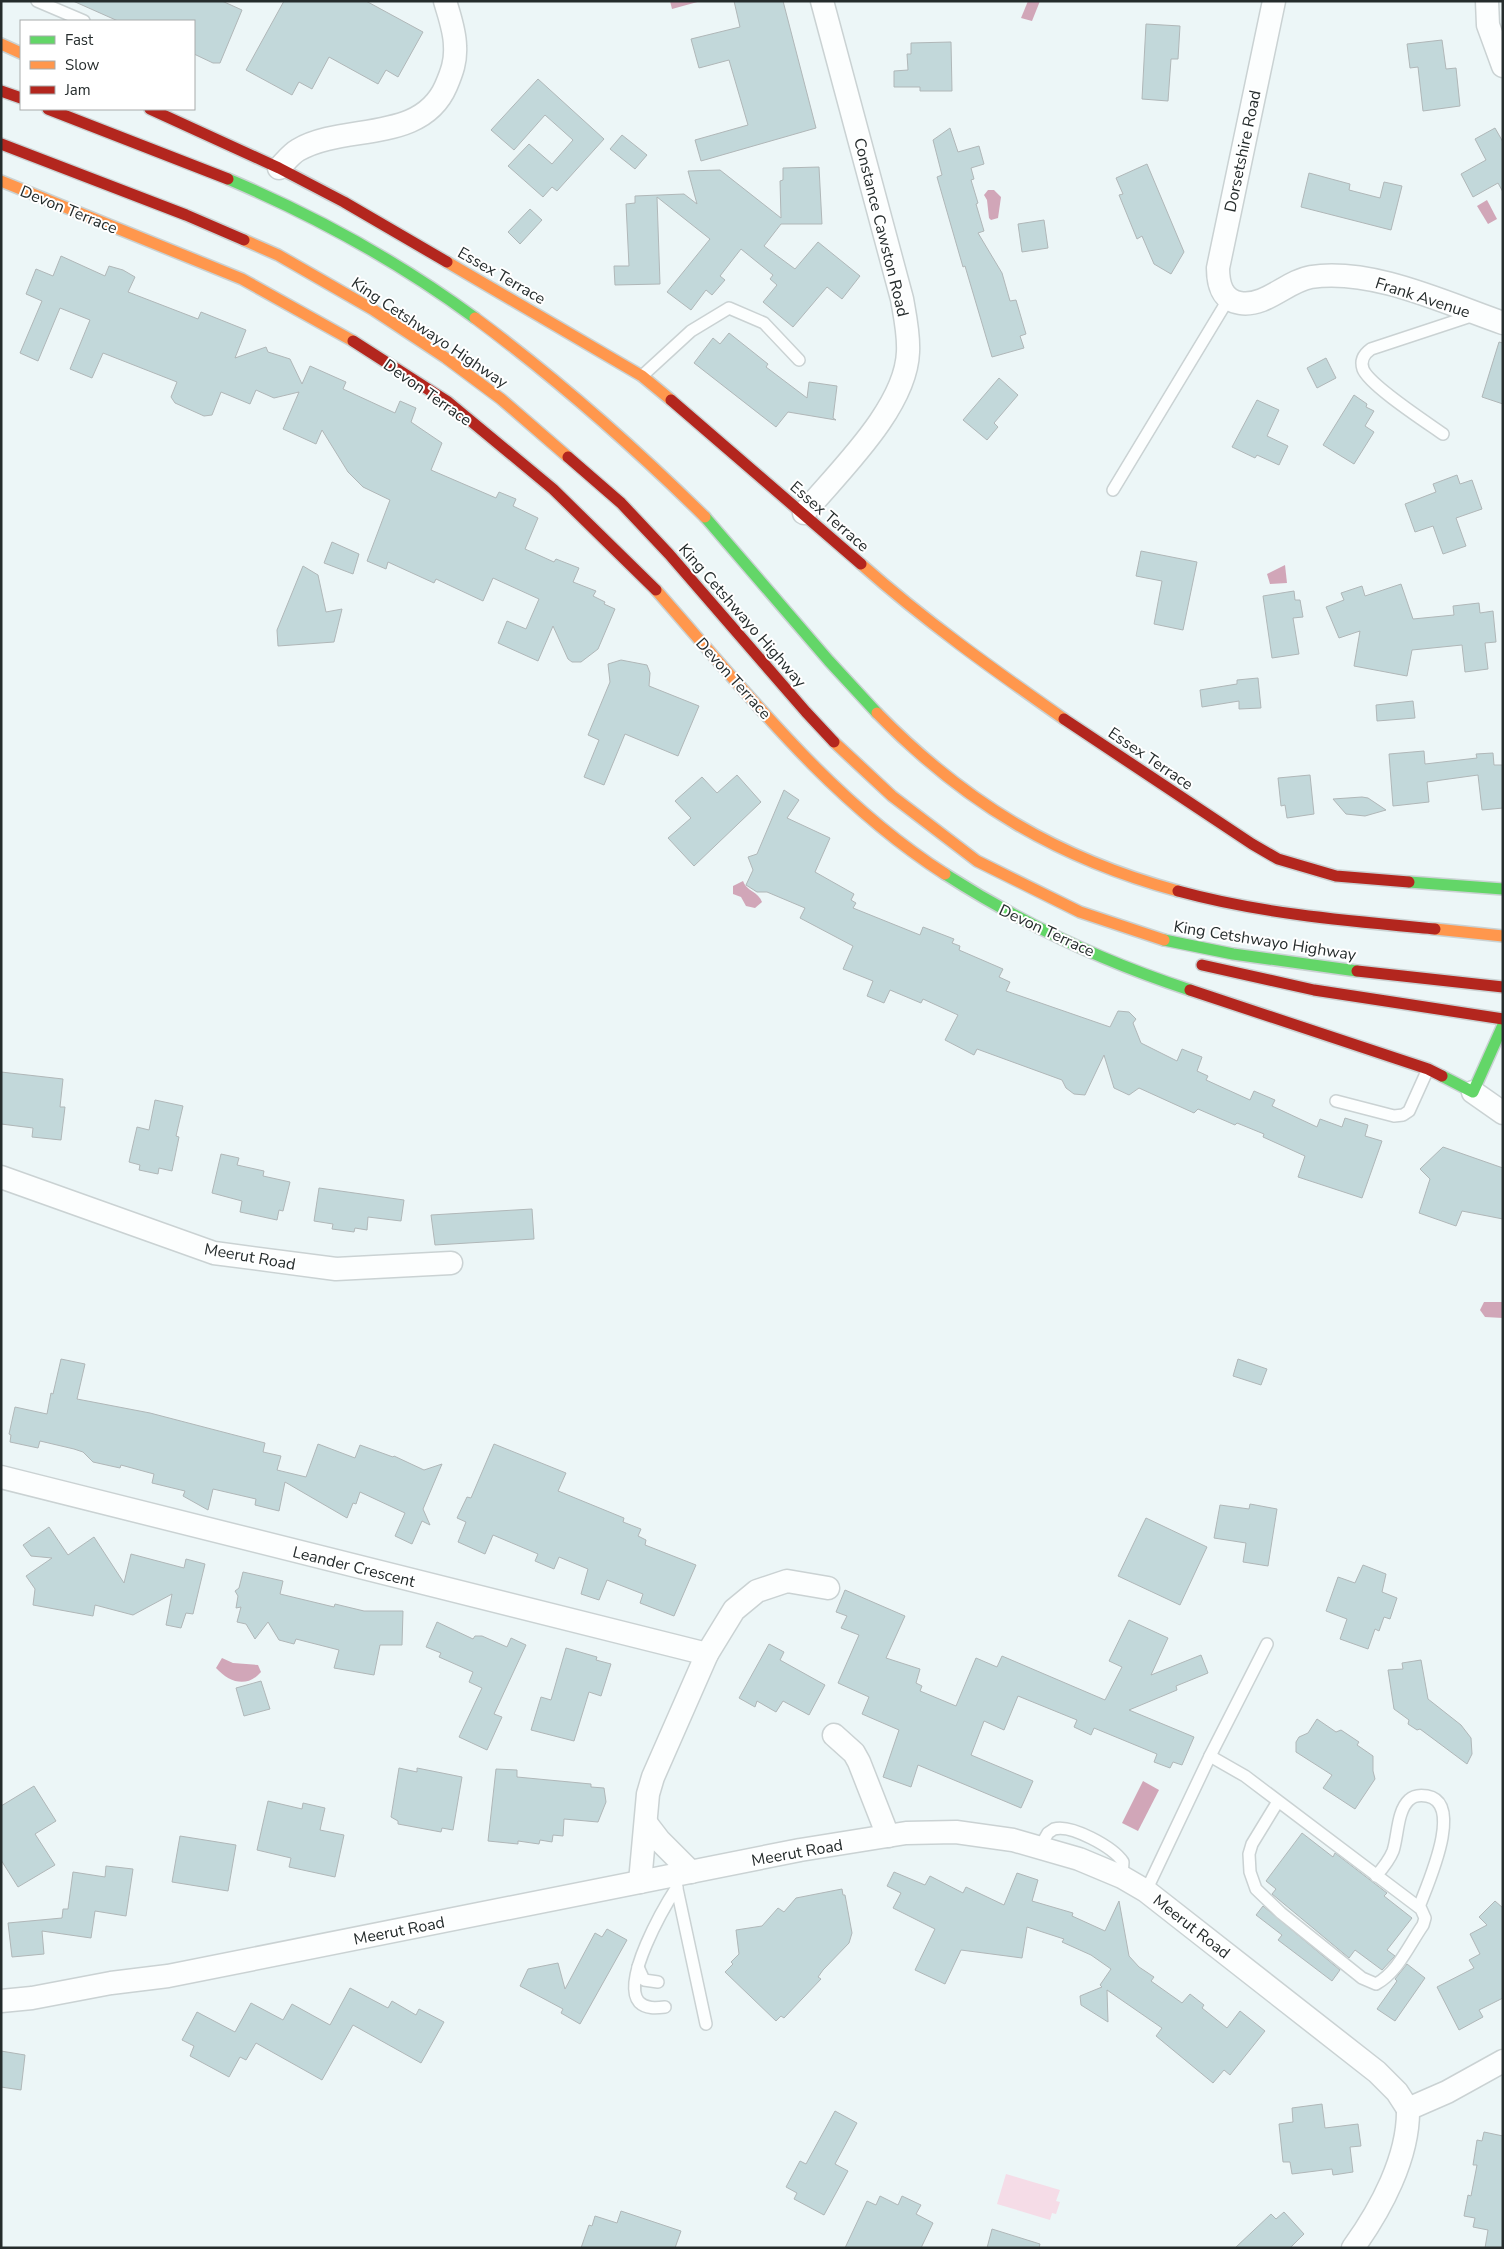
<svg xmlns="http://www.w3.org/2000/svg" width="1504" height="2249" font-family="'Nunito Sans',sans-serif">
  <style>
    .green { fill: #f5dce7 }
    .water { fill: #d1a6b8 }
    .building { fill: #c2d8da; stroke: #b0b7b8 }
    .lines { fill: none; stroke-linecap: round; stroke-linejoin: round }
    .lane-casing { stroke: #cad2d3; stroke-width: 14 }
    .street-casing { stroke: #cad2d3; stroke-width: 25 }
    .fast-casing { stroke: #cad2d3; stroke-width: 14 }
    .slow-casing { stroke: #cad2d3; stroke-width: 14 }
    .jam-casing { stroke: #cad2d3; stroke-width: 14 }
    .lane { stroke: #fcfefe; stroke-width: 11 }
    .street { stroke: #fcfefe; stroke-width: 22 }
    .fast { stroke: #63d668; stroke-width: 11 }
    .slow { stroke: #ff974d; stroke-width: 11 }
    .jam { stroke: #b3261e; stroke-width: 11 }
    .labels { text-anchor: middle; stroke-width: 4; stroke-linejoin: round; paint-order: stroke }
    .street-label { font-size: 16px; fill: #252c2c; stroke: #fff }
  </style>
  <rect width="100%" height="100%" fill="#ecf6f7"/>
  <polygon class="green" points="1006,2174 1060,2190 1056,2201 1060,2202 1056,2214 1052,2213 1050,2220 997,2204"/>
  <g class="water">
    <polygon points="670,1 701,1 672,9"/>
    <polygon points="1028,1 1040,1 1032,21 1021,18"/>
    <polygon points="988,190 994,190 1001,197 998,218 991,220 989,218 987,200 984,195"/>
    <polygon points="1487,200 1497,219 1488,224 1477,206"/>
    <polygon points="1285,565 1287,583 1270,584 1267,574"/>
    <path d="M743,881c3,10 16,11 19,21l-7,6 -9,-2 -5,-9 -8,-3v-8z"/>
    <polygon points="1484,1302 1503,1302 1503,1318 1485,1317 1480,1310"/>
    <path d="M222,1658l11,5 25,2 3,7c-14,16 -31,11 -45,-4z"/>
    <polygon points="1143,1781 1159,1790 1138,1831 1122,1823"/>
  </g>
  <g class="building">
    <polygon points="73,1 222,1 242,10 220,63 213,63 194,54 194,21 118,21"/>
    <polygon points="284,1 366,1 423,32 398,77 386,70 378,84 329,57 312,89 299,82 292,95 246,70"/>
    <polygon points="734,1 783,1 816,128 701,161 695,140 748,125 729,60 699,68 691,39 740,27"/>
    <polygon points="1146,24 1180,26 1178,59 1171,59 1168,101 1142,99"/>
    <polygon points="1442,40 1446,69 1456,68 1460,106 1423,111 1418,67 1410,68 1407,44"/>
    <polygon points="951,42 952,91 920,91 920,87 894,87 894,71 908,70 907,54 911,54 911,43"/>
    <polygon points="538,79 604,139 557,191 552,187 543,197 508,166 529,144 552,164 573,140 545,115 514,150 491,130"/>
    <polygon points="950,128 958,152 979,146 984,164 971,168 974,179 971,180 978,203 976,204 984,231 978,233 1002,273 1010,301 1016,300 1026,334 1020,336 1024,348 992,357 965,266 963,267 937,177 942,175 933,140"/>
    <polygon points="1495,128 1503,142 1503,192 1498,183 1473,197 1461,174 1486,160 1475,139"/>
    <polygon points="622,135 647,155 635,169 610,149"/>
    <polygon points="1147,164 1184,252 1171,274 1154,264 1142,236 1137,239 1119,195 1123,194 1116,178"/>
    <polygon points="819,167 822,224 781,224 764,246 795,269 818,242 860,276 842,299 827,287 793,327 763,302 777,285 770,279 773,275 741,249 720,276 725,280 712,295 706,290 691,310 667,292 710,239 657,197 660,284 615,285 614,266 629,266 626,204 635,203 635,196 684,194 697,204 688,171 720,170 781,218 780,181 783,180 783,168"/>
    <polygon points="1309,173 1350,184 1349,190 1380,198 1384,182 1402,186 1391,230 1301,207"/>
    <polygon points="530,209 542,220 520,244 508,232"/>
    <polygon points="1044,220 1048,248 1022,252 1018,224"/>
    <polygon points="61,256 105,276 109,266 123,270 135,277 128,292 198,319 201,312 246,330 235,358 266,347 268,352 290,359 302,384 310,366 346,382 343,389 395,413 400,401 416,408 411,422 442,443 431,470 496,498 499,492 516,499 513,506 538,518 525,549 554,562 556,559 579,568 573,582 596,591 593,596 605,602 604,604 615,609 598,649 581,662 572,662 568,659 553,626 538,661 498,643 507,621 526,629 539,599 493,578 483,601 436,579 434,583 388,562 386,569 367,561 390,500 363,487 348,472 322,430 316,444 283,429 299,392 274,398 256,390 250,404 221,392 212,415 204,416 175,403 171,397 177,382 103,353 92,378 70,369 90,320 60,308 38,361 20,353 42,301 26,294 36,269 53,276"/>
    <polygon points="729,333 768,364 766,367 807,398 809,382 837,386 833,418 836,420 788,412 776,427 694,363 713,338 720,344"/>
    <polygon points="1499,342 1503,343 1503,404 1482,397"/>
    <polygon points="1326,358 1336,378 1317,388 1307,368"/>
    <polygon points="999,378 1018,395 994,423 998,427 987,440 963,420"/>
    <polygon points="1354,395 1367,404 1366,407 1374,411 1365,426 1374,432 1354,464 1323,445"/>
    <polygon points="1257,400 1279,410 1267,436 1288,446 1279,465 1257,455 1255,458 1232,447"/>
    <polygon points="1457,475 1460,484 1472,480 1482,509 1456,518 1466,546 1443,554 1433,526 1415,532 1405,504 1436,492 1433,484"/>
    <polygon points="332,542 359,554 353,574 324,563"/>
    <polygon points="1141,551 1197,562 1183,630 1154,624 1162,581 1136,576"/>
    <polygon points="303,566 318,575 326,612 342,609 334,642 278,646 277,630"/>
    <polygon points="1401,584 1413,619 1454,615 1453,606 1479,603 1480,613 1493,611 1496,642 1485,643 1488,669 1465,672 1462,645 1412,650 1407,676 1354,666 1360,631 1339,638 1326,607 1344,600 1341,593 1362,586 1365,596"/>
    <polygon points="1294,591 1295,600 1300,600 1303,617 1293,618 1299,654 1272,658 1263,596"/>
    <polygon points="621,660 647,665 650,673 649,686 699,706 678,756 625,734 604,785 584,777 599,740 588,735 610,682 608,664"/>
    <polygon points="1258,678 1261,708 1239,709 1239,701 1202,707 1200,690 1237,684 1237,680"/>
    <polygon points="1413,701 1415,718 1377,721 1376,705"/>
    <polygon points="1424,751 1425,764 1477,758 1476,754 1493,753 1494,765 1503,765 1503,808 1482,810 1478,775 1427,782 1429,802 1393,806 1389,754"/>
    <polygon points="737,775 761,802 694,866 668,838 691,818 675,801 702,777 717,793"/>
    <polygon points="1310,775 1314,814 1287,818 1285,805 1281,806 1278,778"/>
    <polygon points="784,790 799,800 787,818 830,838 815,872 854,894 851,900 856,903 853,908 920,935 923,927 954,939 952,943 960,946 959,950 1003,969 999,977 1010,982 1006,991 1110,1027 1118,1011 1129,1012 1136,1019 1133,1023 1141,1043 1177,1061 1182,1049 1202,1057 1197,1071 1208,1076 1206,1080 1250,1100 1254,1091 1275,1100 1272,1106 1317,1127 1320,1119 1342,1127 1345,1118 1368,1125 1365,1136 1382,1141 1362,1198 1298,1177 1305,1156 1263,1137 1264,1134 1237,1123 1235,1125 1198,1109 1194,1113 1139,1088 1129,1095 1114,1088 1104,1055 1085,1095 1074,1094 1066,1088 1062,1080 977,1049 974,1055 945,1040 958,1015 923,999 921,1003 890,990 884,1003 867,996 873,981 843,969 853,946 800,918 805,908 767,892 757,892 746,885 753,870 748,857 757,854"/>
    <polygon points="1362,797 1368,798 1386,810 1365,816 1346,814 1333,799"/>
    <polygon points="1,1072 63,1079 60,1107 65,1107 61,1140 32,1137 33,1128 1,1124"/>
    <polygon points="155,1100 183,1106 176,1136 179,1137 172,1171 159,1168 158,1174 139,1170 140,1165 129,1162 137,1127 149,1130"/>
    <polygon points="1443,1147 1503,1168 1503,1219 1462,1211 1456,1226 1419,1213 1430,1179 1420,1169"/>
    <polygon points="221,1154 239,1158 237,1165 264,1171 263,1176 290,1182 283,1211 279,1210 277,1220 240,1212 242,1201 212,1193"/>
    <polygon points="319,1188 404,1200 401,1221 368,1217 367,1230 355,1228 354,1232 332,1229 333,1224 314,1221"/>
    <polygon points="532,1209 534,1239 435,1245 431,1215"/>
    <polygon points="61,1359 85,1364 77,1399 150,1413 265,1443 263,1452 281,1456 277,1470 306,1477 318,1444 355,1458 360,1445 393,1457 394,1456 424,1470 442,1464 423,1509 430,1525 422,1521 412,1544 395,1536 405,1513 360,1492 356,1504 353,1503 347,1518 285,1482 279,1511 255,1505 256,1499 213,1489 208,1510 183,1496 185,1491 152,1483 154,1474 121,1465 120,1468 93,1462 83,1452 74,1449 40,1441 38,1448 10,1442 11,1435 9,1434 15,1407 47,1414 51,1393 53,1394"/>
    <polygon points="1238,1359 1267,1369 1261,1385 1233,1376"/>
    <polygon points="494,1444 566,1473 558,1491 624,1518 623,1522 641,1529 638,1536 646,1540 645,1545 696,1565 674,1616 640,1603 643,1594 607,1580 599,1600 581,1594 588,1569 559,1557 554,1569 535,1561 538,1554 493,1535 485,1554 458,1542 466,1522 457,1518 467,1497 471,1498"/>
    <polygon points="1250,1504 1277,1509 1268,1566 1243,1562 1246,1543 1214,1538 1220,1505 1249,1509"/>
    <polygon points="1146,1518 1207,1547 1180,1605 1118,1576"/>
    <polygon points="49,1527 68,1555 94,1537 124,1583 131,1554 184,1568 186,1559 205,1564 193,1614 186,1613 181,1628 166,1625 172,1594 133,1615 95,1605 93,1616 33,1605 35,1589 26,1576 52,1558 31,1556 23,1545"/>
    <polygon points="1363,1565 1386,1574 1382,1592 1397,1598 1390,1619 1384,1617 1379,1631 1375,1629 1368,1649 1340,1639 1347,1619 1326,1611 1338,1577 1355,1583"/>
    <polygon points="243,1572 283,1581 280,1594 334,1607 335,1604 364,1611 403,1611 402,1645 380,1645 374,1675 334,1668 339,1650 296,1639 294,1644 279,1640 268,1622 255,1639 246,1624 237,1622 241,1607 236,1608 238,1596 235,1591 239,1588"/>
    <polygon points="845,1590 905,1616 886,1658 920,1669 916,1683 922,1686 920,1691 956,1706 976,1658 997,1667 1002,1656 1105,1700 1122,1667 1109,1661 1129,1620 1168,1638 1151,1675 1201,1655 1208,1673 1176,1686 1177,1690 1129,1710 1194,1737 1182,1765 1173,1762 1170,1768 1154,1762 1157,1754 1094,1728 1091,1735 1074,1727 1077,1720 1018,1696 1004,1730 984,1721 971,1755 1033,1781 1021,1808 918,1765 911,1787 883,1777 899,1730 862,1714 869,1697 838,1683 859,1635 841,1628 847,1616 836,1612"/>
    <polygon points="437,1622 473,1639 475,1636 482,1636 507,1647 511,1638 526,1645 494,1714 502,1717 487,1750 459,1737 482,1688 469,1682 473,1672 439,1657 441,1653 426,1647"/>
    <polygon points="769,1644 784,1652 780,1660 825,1685 809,1715 783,1701 776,1712 757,1701 755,1707 739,1698"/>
    <polygon points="566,1648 597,1657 596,1660 611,1664 601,1696 589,1692 574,1741 531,1730 541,1697 551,1700"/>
    <polygon points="1421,1660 1428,1699 1461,1725 1471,1738 1472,1754 1467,1764 1420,1729 1417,1730 1408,1724 1409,1720 1394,1709 1388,1670 1403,1669 1402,1663"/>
    <polygon points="261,1681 270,1709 244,1716 236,1688"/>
    <polygon points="1317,1719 1336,1732 1341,1730 1359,1742 1357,1745 1373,1756 1373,1771 1375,1779 1355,1809 1323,1788 1332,1775 1296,1752 1296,1742 1299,1737 1308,1733"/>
    <polygon points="399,1768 417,1772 417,1768 462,1777 453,1830 442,1828 441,1832 398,1824 398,1821 391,1817"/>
    <polygon points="496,1769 517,1770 517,1777 591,1784 591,1787 604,1788 606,1802 598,1822 564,1819 563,1836 553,1835 552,1842 540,1840 539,1844 518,1841 518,1844 488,1841"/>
    <polygon points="34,1786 56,1821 35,1834 55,1865 18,1887 1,1860 1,1806"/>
    <polygon points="268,1801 302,1809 303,1803 325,1808 320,1830 344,1835 335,1877 289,1867 291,1858 257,1850"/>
    <polygon points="1302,1833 1333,1857 1335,1853 1387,1893 1384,1896 1412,1918 1387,1950 1395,1956 1382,1970 1355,1950 1349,1958 1272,1894 1276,1889 1266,1881"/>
    <polygon points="180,1836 236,1845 228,1891 172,1882"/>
    <polygon points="106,1866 133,1869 126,1916 95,1911 91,1938 42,1931 44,1954 12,1957 8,1923 62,1918 63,1909 68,1909 73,1872 105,1877"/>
    <polygon points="894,1872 925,1885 930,1876 963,1893 966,1887 1004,1905 1017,1873 1038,1880 1032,1901 1073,1913 1072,1916 1105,1931 1119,1901 1129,1956 1139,1967 1154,1977 1151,1981 1182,2003 1190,1994 1204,2005 1202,2008 1227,2028 1240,2011 1265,2031 1230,2075 1224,2070 1213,2083 1156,2036 1162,2028 1107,1990 1108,2022 1081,2005 1080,1996 1102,1987 1100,1985 1111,1969 1091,1955 1062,1942 1064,1939 1027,1927 1022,1958 961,1950 945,1984 915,1970 935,1929 893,1908 901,1893 887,1886"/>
    <polygon points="842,1889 843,1895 845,1895 852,1933 849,1943 823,1970 818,1977 821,1979 784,2018 781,2016 776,2021 725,1972 733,1964 731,1962 739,1954 736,1930 762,1926 778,1908 784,1912 796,1898"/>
    <polygon points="1495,1901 1503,1908 1503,1998 1479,2010 1483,2017 1459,2030 1437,1987 1474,1968 1469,1960 1480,1954 1470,1934 1487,1925 1479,1917"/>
    <polygon points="1263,1906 1340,1970 1332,1981 1278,1940 1282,1935 1256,1915"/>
    <polygon points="607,1929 627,1940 580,2024 561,2013 563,2009 520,1986 528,1969 558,1963 565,1989 595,1933 602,1937"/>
    <polygon points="1407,1964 1425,1978 1395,2021 1377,2009 1397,1981 1395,1979"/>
    <polygon points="350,1988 388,2008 392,2001 416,2015 419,2009 444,2022 421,2063 353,2025 322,2080 256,2043 246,2060 240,2057 229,2077 190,2056 194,2046 182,2040 197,2012 235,2032 251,2003 283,2020 292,2004 330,2025"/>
    <polygon points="1,2051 25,2055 21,2090 1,2087"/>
    <polygon points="1322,2104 1325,2128 1358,2124 1361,2146 1350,2147 1353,2172 1333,2175 1332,2169 1292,2174 1290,2162 1283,2162 1279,2124 1293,2122 1292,2108"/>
    <polygon points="835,2111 857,2123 835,2164 848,2171 824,2215 794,2199 797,2193 786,2187 800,2161 806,2164"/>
    <polygon points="1484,2132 1503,2136 1503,2248 1485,2248 1488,2230 1473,2227 1475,2218 1464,2216 1468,2195 1471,2196 1477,2165 1473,2165 1477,2140 1482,2141"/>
    <polygon points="880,2196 898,2205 902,2196 921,2205 916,2214 933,2223 921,2248 845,2248 867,2201 876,2205"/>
    <polygon points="621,2211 681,2231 675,2248 581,2248 589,2225 592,2226 595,2216 617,2223"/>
    <polygon points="1284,2212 1304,2234 1290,2248 1235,2248 1271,2214 1276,2219"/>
    <polygon points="992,2229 1040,2244 1039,2248 987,2248"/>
  </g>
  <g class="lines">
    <g class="lane-casing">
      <g id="lane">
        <polyline points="37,1 84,21"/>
        <polyline points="642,376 691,331 729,308 764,323 799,360"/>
        <path d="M1443,434c-17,-12 -74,-49 -80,-65 -3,-9 1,-15 8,-20l103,-34"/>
        <polyline points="1113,490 1229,298"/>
        <polyline points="1336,1101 1394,1116 1403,1115 1409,1111 1428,1069"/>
        <path d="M1210,1756l35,20 176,133 4,9 -2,7c-14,20 -25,47 -47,59l-14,-6 -81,-65 -25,-24 -6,-17 -1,-18 3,-10 25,-41"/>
        <path d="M1040,1847l8,-14 6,-4c17,-5 59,18 69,33l-1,15"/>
        <path d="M1376,1876c7,-8 13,-15 17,-25 5,-15 4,-40 16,-51 5,-5 12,-5 18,-4 38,7 0,89 -8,111"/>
        <polyline points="676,1884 706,2024"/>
        <polyline points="1146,1891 1210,1756 1267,1644"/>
        <polyline points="638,1967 644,1980 658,1982"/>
        <path d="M665,2007c-9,1 -19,2 -26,-5 -18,-21 25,-95 38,-115"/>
      </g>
    </g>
    <g class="street-casing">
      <g id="street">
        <path d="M1274,1l-56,267c0,16 4,32 22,35 26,4 47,-22 71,-26 62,-9 134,26 192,46"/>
        <polyline points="1487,1 1488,25 1503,66"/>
        <path d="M279,168c6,-6 12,-14 19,-18 46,-27 123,-6 148,-64 6,-14 10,-25 9,-40 0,-15 -6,-31 -10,-45"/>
        <path d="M804,513c35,-42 102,-105 104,-161 1,-18 -3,-36 -6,-53l-80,-298"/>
        <polyline points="1473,1092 1503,1113"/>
        <polyline points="1,1177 214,1253 336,1269 451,1263"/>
        <polyline points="1,1477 707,1654"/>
        <polyline points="834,1735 854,1753 859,1762 888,1836"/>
        <polyline points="646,1823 659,1840 691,1872"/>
        <polyline points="640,1882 648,1794 653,1777 707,1654 734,1610 757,1591 787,1581 828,1588"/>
        <polyline points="1,2001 32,1998 111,1983 168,1976 800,1850 906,1833 956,1832 1013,1840 1079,1859 1122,1877 1146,1891 1377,2072 1397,2092 1408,2109"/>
        <polyline points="1408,2109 1447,2092 1503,2061"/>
        <path d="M1353,2248c28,-39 56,-91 55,-139"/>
      </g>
    </g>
    <g class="fast-casing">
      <g id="fast">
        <path d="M228,179c87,37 171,83 247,139"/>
        <polyline points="705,517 829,661 877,713"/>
        <path d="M945,874c76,49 159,88 245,116"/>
        <polyline points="1409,882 1503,889"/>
        <polyline points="1164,940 1233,954 1357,971"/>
        <polyline points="1442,1076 1473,1092 1503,1025"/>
      </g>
    </g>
    <g class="slow-casing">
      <g id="slow">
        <polyline points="1,44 21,53"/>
        <polyline points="1,181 242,279 353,341"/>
        <polyline points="244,240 278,255 372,309 446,358 501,399 568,457"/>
        <polyline points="447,262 642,376 671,400"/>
        <path d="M475,318c82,61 158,128 230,199"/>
        <path d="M861,564c64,57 133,106 203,155"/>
        <path d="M656,590c89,101 175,211 289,284"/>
        <path d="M877,713c88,90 180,145 301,178"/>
        <polyline points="834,742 892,796 977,861 1080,912 1164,940"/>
        <polyline points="1435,929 1503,936"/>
      </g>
    </g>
    <g class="jam-casing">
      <g id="jam">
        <polyline points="1,91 21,98"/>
        <polyline points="48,109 228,179"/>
        <polyline points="150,109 279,168 344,202 447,262"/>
        <polyline points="1,144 186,215 244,240"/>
        <polyline points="353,341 448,402 553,489 656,590"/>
        <polyline points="671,400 861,564"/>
        <polyline points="568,457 621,503 669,554 806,712 834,742"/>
        <polyline points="1064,719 1252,844 1278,859 1336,876 1409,882"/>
        <path d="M1178,891c84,23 171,30 257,38"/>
        <polyline points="1202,965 1314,990 1503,1019"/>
        <polyline points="1357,971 1503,987"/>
        <polyline points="1190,990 1428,1069 1442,1076"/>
      </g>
    </g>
    <use href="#lane" class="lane"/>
    <use href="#street" class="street"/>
    <use href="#fast" class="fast"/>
    <use href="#slow" class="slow"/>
    <use href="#jam" class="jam"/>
  </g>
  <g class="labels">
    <g class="street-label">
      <text transform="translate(1242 151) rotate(-78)" y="6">Dorsetshire Road</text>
      <text transform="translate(69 209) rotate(22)" y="6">Devon Terrace</text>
      <text transform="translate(882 227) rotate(76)" y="6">Constance Cawston Road</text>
      <text transform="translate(502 275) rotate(30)" y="6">Essex Terrace</text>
      <text transform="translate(1423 297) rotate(18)" y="6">Frank Avenue</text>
      <text transform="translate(430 332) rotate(34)" y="6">King Cetshwayo Highway</text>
      <text transform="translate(428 392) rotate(35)" y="6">Devon Terrace</text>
      <text transform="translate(830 516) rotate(41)" y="6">Essex Terrace</text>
      <text transform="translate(743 615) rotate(49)" y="6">King Cetshwayo Highway</text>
      <text transform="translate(734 678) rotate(48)" y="6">Devon Terrace</text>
      <text transform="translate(1151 758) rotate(34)" y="6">Essex Terrace</text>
      <text transform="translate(1047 930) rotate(25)" y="6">Devon Terrace</text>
      <text transform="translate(1265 940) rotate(9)" y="6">King Cetshwayo Highway</text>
      <text transform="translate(250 1256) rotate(10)" y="6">Meerut Road</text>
      <text transform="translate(354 1566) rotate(14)" y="6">Leander Crescent</text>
      <text transform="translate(797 1852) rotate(-10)" y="6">Meerut Road</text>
      <text transform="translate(1192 1926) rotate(38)" y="6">Meerut Road</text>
      <text transform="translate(399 1930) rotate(-11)" y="6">Meerut Road</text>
    </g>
  </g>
  <rect width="1504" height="2249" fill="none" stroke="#252c2c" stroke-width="5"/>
  <rect x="20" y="20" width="175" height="90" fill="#ffffff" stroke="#a8abab"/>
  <rect x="30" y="36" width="25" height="8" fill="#63d668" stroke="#a8abab"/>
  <text x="65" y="45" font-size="15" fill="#252c2c">Fast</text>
  <rect x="30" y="61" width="25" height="8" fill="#ff974d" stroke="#a8abab"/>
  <text x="65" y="70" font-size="15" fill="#252c2c">Slow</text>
  <rect x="30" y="86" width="25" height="8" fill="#b3261e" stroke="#a8abab"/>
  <text x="65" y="95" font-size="15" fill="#252c2c">Jam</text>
</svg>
